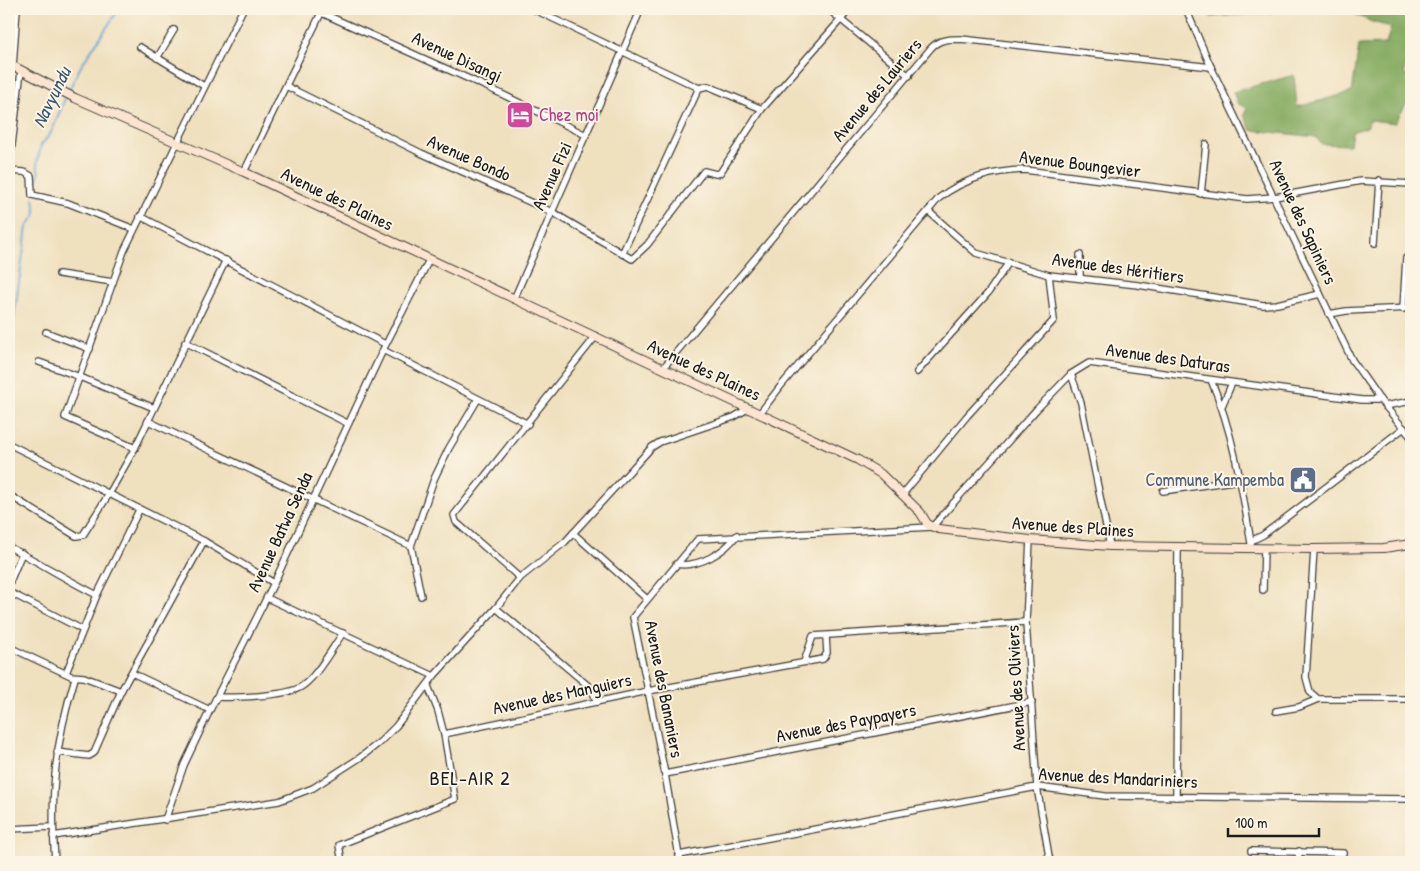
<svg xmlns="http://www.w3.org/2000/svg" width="1420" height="871" font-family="'Patrick Hand',sans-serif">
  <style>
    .forest { fill: #86ac62; stroke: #51643f }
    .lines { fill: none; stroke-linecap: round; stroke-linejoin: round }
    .stream { stroke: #5e9fd1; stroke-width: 2 }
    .street-casing { stroke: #3c3934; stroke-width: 8 }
    .secondary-casing { stroke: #3c3934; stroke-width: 10 }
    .street { stroke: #fff; stroke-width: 5.5 }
    .secondary { stroke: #fce5d0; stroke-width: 8 }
    .labels { text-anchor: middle; stroke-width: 4; stroke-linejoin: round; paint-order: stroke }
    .street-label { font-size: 18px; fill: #1c1c1c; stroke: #fcf5e5 }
    .hotel-label { font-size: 18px; fill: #b23c85; stroke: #fcf5e5; text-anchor: start }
    .service-label { font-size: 18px; fill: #4e5e75; stroke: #fcf5e5; text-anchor: end }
    .water-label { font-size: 19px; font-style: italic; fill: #3a576d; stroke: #fcf5e5 }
    .quarter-label { font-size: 20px; letter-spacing: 1px; fill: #1c1c1c; stroke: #fcf5e5 }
  </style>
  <rect width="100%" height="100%" fill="#fcf5e5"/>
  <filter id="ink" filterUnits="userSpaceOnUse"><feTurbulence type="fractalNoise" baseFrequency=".02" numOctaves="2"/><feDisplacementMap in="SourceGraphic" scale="10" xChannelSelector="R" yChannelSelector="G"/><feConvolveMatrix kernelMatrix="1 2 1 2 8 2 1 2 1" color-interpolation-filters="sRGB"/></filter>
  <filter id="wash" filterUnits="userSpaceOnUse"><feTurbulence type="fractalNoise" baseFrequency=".0096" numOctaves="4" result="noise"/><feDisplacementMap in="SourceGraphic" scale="20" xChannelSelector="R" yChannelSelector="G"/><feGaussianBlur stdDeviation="1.12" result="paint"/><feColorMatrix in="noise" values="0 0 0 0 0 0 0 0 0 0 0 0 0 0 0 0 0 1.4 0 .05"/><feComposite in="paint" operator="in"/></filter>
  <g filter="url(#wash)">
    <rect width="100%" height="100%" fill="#efe0be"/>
    <g class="forest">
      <polygon points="1208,9 1273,9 1272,13 1211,17"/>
      <path d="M1361,9h50v30l-7,33c14,21 2,31 -9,51l-25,-3 -3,7 -15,5 -2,13 -29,-1 -5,-7 -8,-1 -57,-6 -7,-15 3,-8 -9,-3 -5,-12 61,-17 3,32 55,-15 7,-47 27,-1 5,-17 -19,-5 -16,-7z"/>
    </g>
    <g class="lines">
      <g class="stream">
        <polyline points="68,92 81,66 119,9"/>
        <polyline points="34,191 39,174 37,163 41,145 51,133 66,96"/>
        <polyline points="9,351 27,227 36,214 34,198"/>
      </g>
    </g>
  </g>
  <g filter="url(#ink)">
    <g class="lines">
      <g class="street-casing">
        <g id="street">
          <polyline points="313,9 487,87 586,135"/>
          <polyline points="533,9 699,88"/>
          <polyline points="828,9 909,76"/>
          <polyline points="1186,9 1211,67 1352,360 1380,400 1411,437"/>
          <polyline points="140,47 204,86"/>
          <polyline points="157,58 174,30"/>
          <polyline points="13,66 17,9"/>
          <polyline points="286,86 421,153 552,212 632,259 647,245 704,171 716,174 720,173 762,109 850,9"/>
          <polyline points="699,88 708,86 762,109"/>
          <polyline points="9,169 21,71"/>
          <polyline points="9,171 24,172 31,176 32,195 68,203 134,229"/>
          <polyline points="244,172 323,9"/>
          <polyline points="1201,194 1206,144"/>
          <polyline points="928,211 976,253 1049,275 1138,285 1263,305 1277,304 1320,294"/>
          <polyline points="140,216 385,344"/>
          <polyline points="1375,243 1379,180"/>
          <polyline points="622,254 699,88"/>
          <polyline points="59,274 113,282"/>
          <polyline points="1080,278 1080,255"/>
          <polyline points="514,299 641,9"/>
          <polyline points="1403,309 1406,258 1411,256"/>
          <polyline points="1329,314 1346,311 1411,308"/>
          <polyline points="46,332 90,349"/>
          <polyline points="185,342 347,423"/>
          <polyline points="383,350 528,424"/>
          <polyline points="39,362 80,377 154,408"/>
          <path d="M663,368l268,-320c8,-9 18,-9 30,-9l250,28"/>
          <polyline points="917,372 988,293 1009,262"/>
          <polyline points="1071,374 1081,403 1110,546"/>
          <path d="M1211,380c22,51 31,108 40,163"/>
          <polyline points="1222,406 1232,383"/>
          <polyline points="1385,406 1411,401"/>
          <path d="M760,413l20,-26 159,-189c26,-20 54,-27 86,-28l222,29 28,-2 86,-16 50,3"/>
          <polyline points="148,421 411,546"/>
          <polyline points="11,445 204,541 274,583"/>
          <polyline points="135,448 65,417 124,251 243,9"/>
          <polyline points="1163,491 1240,480"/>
          <polyline points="903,494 967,416 1054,320 1049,275"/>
          <polyline points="9,495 76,536 83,535 109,494 135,448 226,260"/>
          <polyline points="573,533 647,599"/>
          <polyline points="1030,540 1026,622 1037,787 1050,862"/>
          <polyline points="1251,541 1263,535 1404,428"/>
          <path d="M9,547c30,15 58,33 88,48"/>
          <polyline points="1314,549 1306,677 1310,692 1318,699"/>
          <path d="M676,564c22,4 48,-11 61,-29"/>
          <polyline points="520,578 456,522 454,515 596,336"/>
          <polyline points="9,584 22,553"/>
          <polyline points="1263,590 1264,548"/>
          <polyline points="9,592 83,630"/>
          <polyline points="421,596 411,546 434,479 449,448 478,399"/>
          <polyline points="267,598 434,676"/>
          <polyline points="496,608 591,688 597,702"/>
          <polyline points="9,647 71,676 84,677 121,691"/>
          <polyline points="804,662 813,636 1026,622"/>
          <polyline points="66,673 97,595 139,510"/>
          <polyline points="132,673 210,710"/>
          <path d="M217,697c18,1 66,-1 82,-9 16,-8 33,-40 44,-55"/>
          <polyline points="1276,711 1299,707 1318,699 1411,699"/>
          <polyline points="444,734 648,691 823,659 827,653 826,636"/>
          <polyline points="57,752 89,756 94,753 121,691 204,541"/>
          <polyline points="665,774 1032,702"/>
          <polyline points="1176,797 1178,547"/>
          <polyline points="165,820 184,765 210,710 274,583 383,350 429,260"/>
          <polyline points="9,829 52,827"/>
          <polyline points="53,836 279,801 313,788 361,757 380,742 396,726 434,676 496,608 520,578 565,542 652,447 660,442 734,417 749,408"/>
          <polyline points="1251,851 1343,853"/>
          <polyline points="679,855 1037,787 1105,796 1411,799"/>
          <path d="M55,862c-5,-68 0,-119 20,-184"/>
          <polyline points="342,862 339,845 455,799 444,734 438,711 428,686"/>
          <polyline points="680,862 665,774 633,617 698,539 932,527 1036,410 1071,374 1089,363 1362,400 1380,400"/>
          <polyline points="1298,862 1299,851"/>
        </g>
      </g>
      <g class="secondary-casing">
        <polyline id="secondary" points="9,64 75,98 244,172 858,460 881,474 920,512 928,525 939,529 1030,540 1110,546 1314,549 1384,548 1411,544"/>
      </g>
      <use href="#street" class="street"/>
      <use href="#secondary" class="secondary"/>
    </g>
  </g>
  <defs>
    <g id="hotel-square" transform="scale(1.4375)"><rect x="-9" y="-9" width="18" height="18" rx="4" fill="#d1479c" stroke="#fcf5e5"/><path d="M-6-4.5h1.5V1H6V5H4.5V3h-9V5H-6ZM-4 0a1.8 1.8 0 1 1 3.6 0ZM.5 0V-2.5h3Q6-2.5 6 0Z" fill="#fff"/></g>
    <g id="civic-square" transform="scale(1.4375)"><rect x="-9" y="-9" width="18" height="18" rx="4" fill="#5c6f8a" stroke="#fcf5e5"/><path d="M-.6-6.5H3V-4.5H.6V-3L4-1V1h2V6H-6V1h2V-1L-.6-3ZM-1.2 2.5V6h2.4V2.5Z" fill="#fff"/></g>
  </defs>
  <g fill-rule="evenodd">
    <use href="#hotel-square" x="520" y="115"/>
    <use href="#civic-square" x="1303" y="480"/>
  </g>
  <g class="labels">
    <g class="street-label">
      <text transform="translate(457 57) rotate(25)" y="6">Avenue Disangi</text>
      <text transform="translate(877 90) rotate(-50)" y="6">Avenue des Lauriers</text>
      <text transform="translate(469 158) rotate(24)" y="6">Avenue Bondo</text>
      <text transform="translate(1080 164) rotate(7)" y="6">Avenue Boungevier</text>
      <text transform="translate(552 176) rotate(-66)" y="6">Avenue Fizi</text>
      <text transform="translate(337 199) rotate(26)" y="6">Avenue des Plaines</text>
      <text transform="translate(1303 222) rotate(65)" y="6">Avenue des Sapiniers</text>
      <text transform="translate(1118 268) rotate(8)" y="6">Avenue des Héritiers</text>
      <text transform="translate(1168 358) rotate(8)" y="6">Avenue des Daturas</text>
      <text transform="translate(704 370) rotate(25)" y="6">Avenue des Plaines</text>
      <text transform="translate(1073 527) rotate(4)" y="6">Avenue des Plaines</text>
      <text transform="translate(280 532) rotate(-65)" y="6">Avenue Batwa Senda</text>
      <text transform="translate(1016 688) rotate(-93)" y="6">Avenue des Oliviers</text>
      <text transform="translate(664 689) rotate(79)" y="6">Avenue des Bananiers</text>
      <text transform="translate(562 694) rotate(-12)" y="6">Avenue des Manguiers</text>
      <text transform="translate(846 723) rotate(-11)" y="6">Avenue des Paypayers</text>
      <text transform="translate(1118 778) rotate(3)" y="6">Avenue des Mandariniers</text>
    </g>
    <g class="hotel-label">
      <text x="539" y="121">Chez moi</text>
    </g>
    <g class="service-label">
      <text x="1284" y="486">Commune Kampemba</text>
    </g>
    <g class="water-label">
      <text transform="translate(51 97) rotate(-64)" y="7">Navyundu</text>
    </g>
    <g class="quarter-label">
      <text x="470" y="785">BEL-AIR 2</text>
    </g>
  </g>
  <rect width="1420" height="871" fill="none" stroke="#fcf5e5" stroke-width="30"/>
  <path d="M1228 828v8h91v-8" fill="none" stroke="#1c1c1c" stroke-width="2.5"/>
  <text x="1235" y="828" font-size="15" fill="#1c1c1c" stroke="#fcf5e5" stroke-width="4" paint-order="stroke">100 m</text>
</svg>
